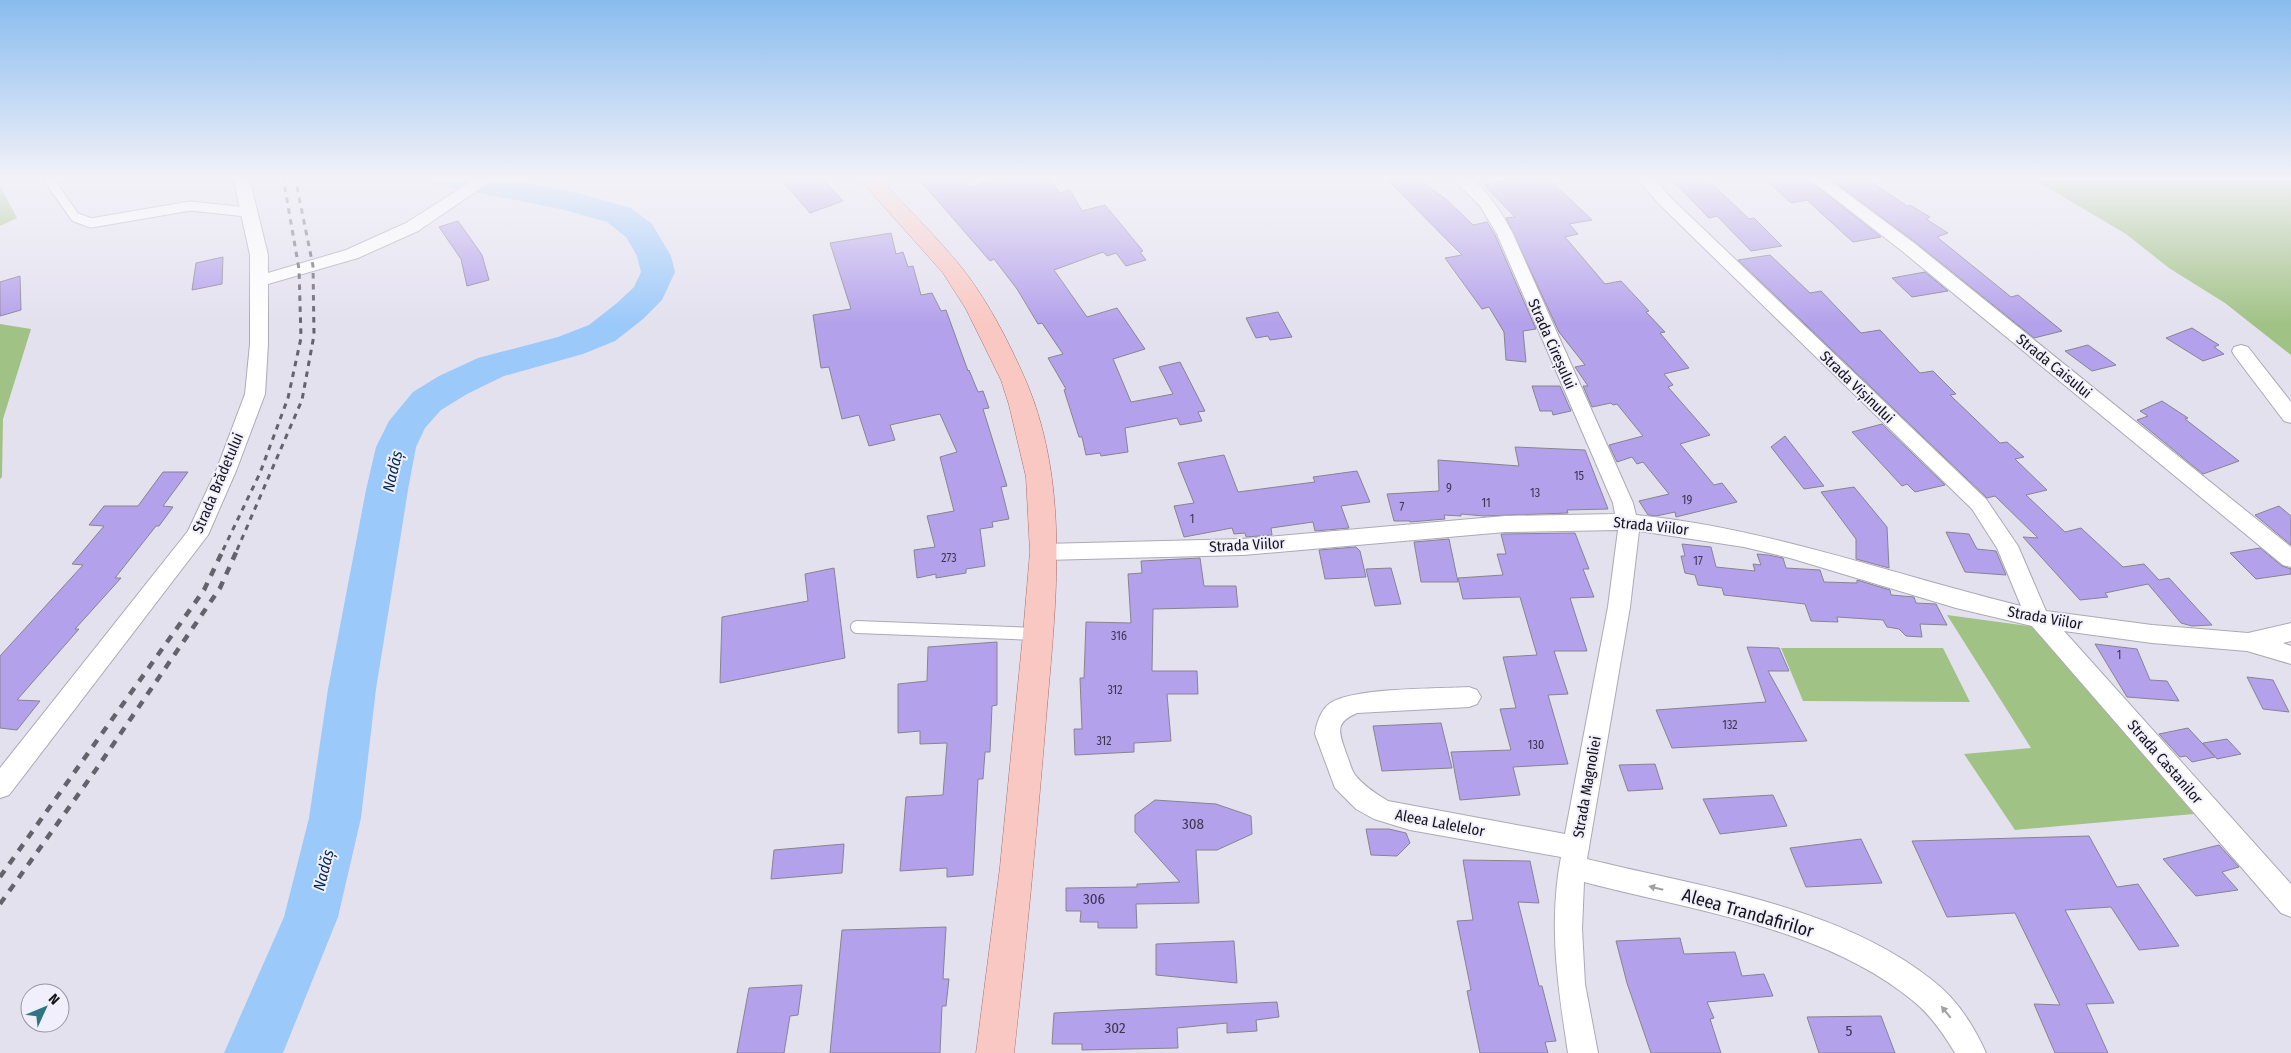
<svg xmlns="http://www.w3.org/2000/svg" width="2291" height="1053" font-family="'Fira Sans Condensed',sans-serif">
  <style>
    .green { fill: #a1c285 }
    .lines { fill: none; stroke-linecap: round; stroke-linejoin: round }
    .river { fill: #9bc9fa; fill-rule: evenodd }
    .building { fill: #b4a1eb; stroke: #878490 }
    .lane-far1-casing { stroke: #aca9b6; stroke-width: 11 }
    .lane-casing { stroke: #aca9b6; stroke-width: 14 }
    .street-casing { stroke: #aca9b6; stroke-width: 2 }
    .primary-casing { stroke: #a7706c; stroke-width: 1 }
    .lane-far1 { stroke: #fff; stroke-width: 9 }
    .lane { stroke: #fff; stroke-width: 12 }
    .street { fill: #fff; fill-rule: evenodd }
    .primary { fill: #fac8c2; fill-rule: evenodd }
    .rail-far1 { stroke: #64626b; stroke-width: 3; stroke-dasharray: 5.5 5.5; stroke-linecap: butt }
    .rail { stroke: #64626b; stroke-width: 4.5; stroke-dasharray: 8 8; stroke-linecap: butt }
    .oneway { fill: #a1a0a2 }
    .labels { text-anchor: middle; stroke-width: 4; stroke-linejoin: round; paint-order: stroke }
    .number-label { font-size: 12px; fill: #3b364c }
    .street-label { font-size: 15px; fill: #131217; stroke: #f1effc }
    .near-number-label { font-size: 15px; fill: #3b364c }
    .water-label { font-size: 16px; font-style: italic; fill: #002a4f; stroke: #f1effc }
    .near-street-label { font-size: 18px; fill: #131217; stroke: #f1effc }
  </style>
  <rect width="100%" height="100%" fill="#e4e1ef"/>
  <g class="green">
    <polygon points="2030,177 2291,177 2291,355 2225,303 2169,268 2126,234"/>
    <polygon points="0,186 17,218 0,226"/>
    <polygon points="0,324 31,329 3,419 2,477 0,479"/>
    <polygon points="1947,615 2035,627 2194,814 2015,830 1964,754 2031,748"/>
    <polygon points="1781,648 1943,648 1970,702 1803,701"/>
  </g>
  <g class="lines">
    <polygon class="river" points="430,177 495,177 570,191 631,208 652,224 671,256 675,272 662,300 643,319 615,341 583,354 504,376 467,394 441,410 425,428 416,447 408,490 376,689 361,818 338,917 283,1053 224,1053 284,917 309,818 328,689 366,490 376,447 389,421 413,392 439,376 478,358 558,337 589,325 617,303 634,287 641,272 637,256 626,237 607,222 565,210 435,184"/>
  </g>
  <g class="building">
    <polygon points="779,177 821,177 843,201 810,213"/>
    <polygon points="917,177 964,177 971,187 1002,177 1048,177 1060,193 1070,190 1082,211 1105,205 1143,251 1140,252 1146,260 1126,266 1116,253 1107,256 1103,252 1054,270 1087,317 1117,308 1145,349 1113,359 1131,402 1173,394 1159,367 1180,362 1205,411 1198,412 1202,421 1180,425 1177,418 1125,428 1128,452 1101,456 1100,453 1086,455 1082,437 1079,437 1064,390 1066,389 1048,358 1063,354 1042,323 1038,324 1017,289 994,259 990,261"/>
    <polygon points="1385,177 1416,177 1447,200 1473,225 1487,222 1495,235 1536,329 1523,331 1526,362 1506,360 1504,332 1489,307 1482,309 1445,258 1462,255"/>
    <polygon points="1520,177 1547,177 1592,220 1569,224 1578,234 1565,237 1605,284 1621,281 1649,311 1646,312 1665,332 1660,333 1689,368 1664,374 1673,385 1668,387 1710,435 1680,444 1714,485 1722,483 1737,502 1676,517 1675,512 1656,516 1648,515 1639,501 1669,494 1643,462 1637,464 1632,457 1617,462 1609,445 1643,436 1617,404 1613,405 1611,403 1592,407 1583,386 1588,386 1575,367 1585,365 1559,332 1506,218 1515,217 1484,185"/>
    <polygon points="1669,177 1705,177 1749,219 1754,218 1782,246 1751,251 1717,216 1709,218"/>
    <polygon points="1763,177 1805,177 1881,237 1853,242 1807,200 1791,203"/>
    <polygon points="1828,177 1864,177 1907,206 1910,205 1930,217 1926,219 1948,233 1937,237 2011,297 2018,295 2062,331 2034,338 1915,242"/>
    <polygon points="458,221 482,255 489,280 467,286 461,259 439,227"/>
    <polygon points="891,233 896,254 903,252 908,267 913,266 921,295 932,293 941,311 946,310 968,371 969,370 978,392 983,391 989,408 983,409 1007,486 1001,487 1009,519 992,522 993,527 980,529 985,566 966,569 966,573 936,578 936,574 917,578 914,550 935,547 927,516 954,511 940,457 957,452 940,414 890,425 895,440 869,446 859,415 842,419 829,367 821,368 813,315 851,309 830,243"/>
    <polygon points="1770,255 1810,293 1821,291 1861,333 1880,330 1920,373 1933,371 1956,394 1950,395 2000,443 2007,442 2024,457 2015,459 2047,490 2026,495 2065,532 2081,528 2123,567 2144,564 2159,580 2169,578 2212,625 2192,626 2181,623 2148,584 2105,593 2108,597 2080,600 2023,537 2038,538 1995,496 1987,498 1738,260"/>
    <polygon points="223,257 222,284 192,290 196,263"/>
    <polygon points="1925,272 1948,291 1912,297 1892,278"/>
    <polygon points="20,276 21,310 0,316 0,282"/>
    <polygon points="1278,312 1292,337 1270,340 1268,336 1256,338 1246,318"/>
    <polygon points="2192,328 2219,345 2214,347 2224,354 2203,361 2166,338"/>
    <polygon points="2088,345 2116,365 2092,371 2065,351"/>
    <polygon points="1532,386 1560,386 1571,411 1553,415 1552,411 1540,411"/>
    <polygon points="2162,401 2188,418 2185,419 2239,461 2203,474 2137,420 2148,416 2140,411"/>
    <polygon points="1882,424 1945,485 1915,492 1907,484 1902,486 1852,432"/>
    <polygon points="1785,436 1824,486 1804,489 1771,447"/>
    <polygon points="1515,447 1585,450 1608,509 1567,510 1568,513 1484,516 1461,514 1461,516 1444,515 1445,519 1410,522 1410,521 1394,521 1387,494 1439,491 1438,460 1519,466"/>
    <polygon points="1224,455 1238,492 1315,482 1313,477 1357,471 1370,502 1341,506 1349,528 1315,531 1313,522 1271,528 1272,535 1246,537 1245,533 1234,534 1232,528 1184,537 1174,506 1194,503 1178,463"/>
    <polygon points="163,472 188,472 163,506 173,507 159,526 156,526 115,578 121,578 75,629 79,629 17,700 40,701 17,730 0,728 0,656 83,565 72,564 104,526 89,525 104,506 138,506"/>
    <polygon points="1854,487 1887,527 1889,568 1856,559 1856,539 1821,492"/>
    <polygon points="2279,506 2291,516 2291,545 2255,515"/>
    <polygon points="1946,532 1969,534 1977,549 1996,551 2006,575 1965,572"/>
    <polygon points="1575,533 1589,569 1583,569 1594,597 1570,598 1587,651 1554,651 1568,694 1548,695 1568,764 1513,767 1520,795 1460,800 1451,752 1511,750 1500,709 1516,708 1503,657 1537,655 1520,597 1463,599 1458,578 1503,575 1497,554 1506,554 1501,534"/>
    <polygon points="1449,539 1458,582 1421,582 1414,542"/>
    <polygon points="1682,544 1711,547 1716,567 1755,571 1753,564 1761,565 1757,554 1768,555 1783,558 1786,568 1820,570 1824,582 1857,583 1857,580 1890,590 1891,595 1914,597 1916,603 1936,604 1947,625 1920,624 1922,637 1906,636 1899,629 1887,627 1883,620 1837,617 1838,622 1811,621 1805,604 1724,595 1722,588 1698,585 1695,575 1685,573 1681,556 1685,556"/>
    <polygon points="1356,547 1360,551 1366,577 1325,579 1319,550"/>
    <polygon points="2260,548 2282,566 2291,569 2291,574 2256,579 2230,553"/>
    <polygon points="1200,558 1204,586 1236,586 1238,607 1153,609 1152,671 1197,671 1198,694 1167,694 1171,741 1134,743 1134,752 1075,755 1074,729 1082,729 1080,678 1084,678 1086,622 1131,623 1128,574 1142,573 1141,561"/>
    <polygon points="834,568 845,658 720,683 722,617 808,601 805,574"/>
    <polygon points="1391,568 1401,604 1375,606 1366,569"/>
    <polygon points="997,642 997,705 992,706 990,752 985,752 983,779 978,779 973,875 947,877 947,868 900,871 906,797 943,795 947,743 920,744 920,731 898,733 898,684 927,681 928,647"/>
    <polygon points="2095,644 2137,649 2150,680 2167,681 2179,701 2127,697"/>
    <polygon points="1747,647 1779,648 1789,671 1768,671 1807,741 1672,748 1656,710 1766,702"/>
    <polygon points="2247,677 2273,680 2289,712 2263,709"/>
    <polygon points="1441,723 1452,768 1382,771 1373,726"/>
    <polygon points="2188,728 2215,757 2192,762 2186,756 2180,757 2159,734"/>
    <polygon points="2227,739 2241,754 2217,759 2203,743"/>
    <polygon points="1655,764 1663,789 1628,791 1619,765"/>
    <polygon points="1773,795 1787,826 1720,834 1703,799"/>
    <polygon points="1155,800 1216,804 1251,816 1252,834 1217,850 1196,850 1199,903 1136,904 1137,928 1098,928 1098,922 1080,922 1081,911 1066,911 1066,888 1137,887 1137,884 1180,882 1135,832 1135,815"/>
    <polygon points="1366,829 1389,829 1406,833 1410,843 1397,856 1371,855"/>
    <polygon points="2089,836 2117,887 2138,884 2179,946 2139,950 2111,907 2065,910 2114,1003 2086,1004 2108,1053 2055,1053 2034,1004 2060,1005 2015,913 1947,917 1912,841"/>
    <polygon points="1861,839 1882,883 1806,887 1790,848"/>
    <polygon points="844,844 842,873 771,879 774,850"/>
    <polygon points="2219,845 2239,867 2222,872 2238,890 2196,896 2163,859"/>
    <polygon points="1463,860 1530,861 1539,903 1518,902 1539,986 1542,986 1556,1041 1545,1042 1548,1053 1480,1053 1467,991 1471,990 1457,921 1473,920"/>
    <polygon points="946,927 943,979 949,979 946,1006 942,1006 940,1053 830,1053 842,930"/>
    <polygon points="1680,938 1684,954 1735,952 1742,976 1764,974 1773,996 1707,1002 1714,1018 1710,1019 1721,1053 1651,1053 1627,983 1616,941"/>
    <polygon points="1234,941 1237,983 1156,975 1156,944"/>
    <polygon points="802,985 798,1015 790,1016 784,1053 737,1053 749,988"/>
    <polygon points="1277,1002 1279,1017 1256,1020 1257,1031 1227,1033 1227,1023 1177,1028 1178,1048 1082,1050 1082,1044 1052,1044 1054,1013"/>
    <polygon points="1881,1016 1895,1053 1819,1053 1807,1017"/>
  </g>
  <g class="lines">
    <g class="lane-far1-casing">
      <polyline id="lane-far1" points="47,177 75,217 91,223 190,206 247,212"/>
    </g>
    <g class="lane-casing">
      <polyline id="lane" points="857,627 1036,634"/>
    </g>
    <g class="street-casing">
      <g id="street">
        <polygon points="233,177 249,177 268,255 268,273 346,250 406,223 478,177 497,177 418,231 358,258 268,284 268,344 265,394 236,471 208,535 9,795 0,798 0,768 188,531 216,471 245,394 250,344 250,255"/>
        <path d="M1451,177h18c20,15 33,36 44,57l120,269 3,12c132,13 257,60 385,91l-24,-58 -25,-39 -313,-305 -23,-27h17l18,21 315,301 32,47 28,65 106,14 96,8 43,-10v18l-8,2 8,3v18l-44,-13 -95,-8 -88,-12 227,253v33l-10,-4 -249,-287 -76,-18 -166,-50 -46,-11 -105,-16 -9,76 -43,252c113,28 251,46 345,121 24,18 42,46 54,73h-31c-12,-20 -25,-39 -43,-53 -89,-73 -219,-89 -328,-118l-2,47 3,55 13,69h-30c-10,-65 -20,-130 -7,-196l-151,-27 -36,-11 -18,-10 -21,-21 -20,-54c1,-10 6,-24 14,-30 23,-17 109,-15 140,-17l8,3 4,7 -4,7 -8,3 -112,6c-23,10 -18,19 -11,40 3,7 5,16 9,22 9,11 21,19 33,26l177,33 43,-227 10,-77 -113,2 -262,23 -199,5 -8,-2 -3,-6 3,-6 8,-2 199,-5 262,-23 110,-2 -2,-11 -116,-269 -17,-28z"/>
        <polygon points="1807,177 1825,177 1914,243 2291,547 2291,567 2283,565 1902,251"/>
        <polygon points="2241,345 2248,347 2291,402 2291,423 2284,421 2234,355 2232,351 2234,347"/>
      </g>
    </g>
    <g class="primary-casing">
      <path id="primary" d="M858,177h21c26,29 54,56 79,86 28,34 50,77 68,118 47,111 28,234 19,351 -9,107 -19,214 -31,321h-38l24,-186 23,-233 7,-82 -4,-75 -17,-72 -8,-25 -35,-71 -23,-36z"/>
    </g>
    <use href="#lane-far1" class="lane-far1"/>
    <use href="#lane" class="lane"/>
    <use href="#street" class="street"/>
    <use href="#primary" class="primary"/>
    <g class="rail-far1">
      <polyline points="223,550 260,473 288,398 301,338 299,269 283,177"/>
      <polyline points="237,550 302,400 314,335 313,266 295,177"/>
    </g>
    <g class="rail">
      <polyline points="0,877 204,590 224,548"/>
      <polyline points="0,904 95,771 220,588 238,548"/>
    </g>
  </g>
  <defs><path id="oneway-solid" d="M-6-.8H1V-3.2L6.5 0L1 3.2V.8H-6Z" transform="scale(1.25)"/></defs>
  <g class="oneway">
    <use href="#oneway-solid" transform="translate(1656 888) rotate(-166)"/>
    <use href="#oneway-solid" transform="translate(1946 1012) rotate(-129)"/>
  </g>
  <linearGradient id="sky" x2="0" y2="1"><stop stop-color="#89bcef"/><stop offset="0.55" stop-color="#f3f2f8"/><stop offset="1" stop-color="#f3f2f8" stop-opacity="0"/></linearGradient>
  <rect width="2291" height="324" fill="url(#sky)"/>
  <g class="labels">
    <g class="number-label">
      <text x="1579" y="480">15</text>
      <text x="1449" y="492">9</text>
      <text x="1535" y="497">13</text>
      <text x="1687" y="504">19</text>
      <text x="1486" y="507">11</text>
      <text x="1402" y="511">7</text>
      <text x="1192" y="523">1</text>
      <text x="949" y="562">273</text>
      <text x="1698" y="565">17</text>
      <text x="1119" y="640">316</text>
      <text x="2119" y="659">1</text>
      <text x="1115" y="694">312</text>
      <text x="1730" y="729">132</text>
      <text x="1104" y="745">312</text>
      <text x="1536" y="749">130</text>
    </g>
    <g class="street-label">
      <text transform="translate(1552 344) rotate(66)" y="5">Strada Cireșului</text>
      <text transform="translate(2054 366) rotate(39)" y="5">Strada Caisului</text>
      <text transform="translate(1857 387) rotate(44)" y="5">Strada Vișinului</text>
      <text transform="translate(218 483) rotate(-67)" y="5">Strada Brădetului</text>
      <text transform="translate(1651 526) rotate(6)" y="5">Strada Viilor</text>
      <text transform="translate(1247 545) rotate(-3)" y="5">Strada Viilor</text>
      <text transform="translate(2045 618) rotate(10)" y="5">Strada Viilor</text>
      <text transform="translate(2165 762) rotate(49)" y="5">Strada Castanilor</text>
      <text transform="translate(1587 787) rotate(-80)" y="5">Strada Magnoliei</text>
      <text transform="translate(1440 823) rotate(11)" y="5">Aleea Lalelelor</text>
    </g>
    <g class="near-number-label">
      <text x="1193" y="829">308</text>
      <text x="1094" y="904">306</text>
      <text x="1115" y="1033">302</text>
      <text x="1849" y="1036">5</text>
    </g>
    <g class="water-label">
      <text transform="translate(392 471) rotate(-77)" y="6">Nadăș</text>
      <text transform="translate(323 870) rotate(-76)" y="6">Nadăș</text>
    </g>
    <g class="near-street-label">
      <text transform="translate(1748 913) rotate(16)" y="6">Aleea Trandafirilor</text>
    </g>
  </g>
  <g transform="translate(45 1008) rotate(46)"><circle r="24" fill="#f1effc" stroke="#9897a0"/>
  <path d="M0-4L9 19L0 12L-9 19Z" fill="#2f7682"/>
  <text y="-8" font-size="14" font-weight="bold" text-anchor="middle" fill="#131217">N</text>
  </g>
</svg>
